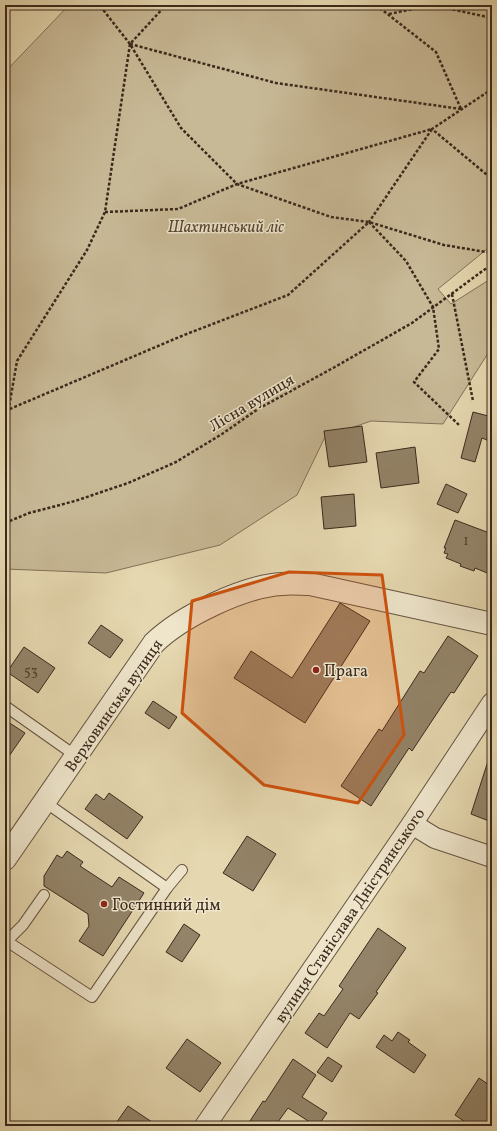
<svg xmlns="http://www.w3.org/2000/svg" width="497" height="1131" font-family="Vollkorn,serif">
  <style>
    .green { fill: #c8b996; stroke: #827159 }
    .building { fill: #938368; stroke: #3b291c }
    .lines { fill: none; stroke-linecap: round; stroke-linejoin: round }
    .service-casing { stroke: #665441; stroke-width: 12 }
    .minor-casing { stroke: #665441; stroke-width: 22 }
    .tertiary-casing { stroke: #665441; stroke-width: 24 }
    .path { stroke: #3b291c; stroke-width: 2.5; stroke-dasharray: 3 2; stroke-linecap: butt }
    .service { stroke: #eee5cb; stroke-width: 10 }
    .minor { stroke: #eee5cb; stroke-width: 20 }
    .tertiary { stroke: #eee5cb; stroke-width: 22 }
    .marked { fill: #ce520e; fill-opacity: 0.2; stroke: #ce520e; stroke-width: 3; stroke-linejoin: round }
    .poi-dot { fill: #8f2418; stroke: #eee5cb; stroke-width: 1.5 }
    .labels { text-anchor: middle; stroke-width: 3; stroke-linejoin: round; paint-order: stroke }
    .number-label { font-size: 14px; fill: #51402f }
    .park-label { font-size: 16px; font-style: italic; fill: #574634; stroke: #eee5cb }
    .street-label { font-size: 16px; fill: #3b291c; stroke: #eee5cb }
    .poi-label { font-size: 16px; fill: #3b291c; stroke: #eee5cb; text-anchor: start }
  </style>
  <rect width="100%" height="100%" fill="#e5d7af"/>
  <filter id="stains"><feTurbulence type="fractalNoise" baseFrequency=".005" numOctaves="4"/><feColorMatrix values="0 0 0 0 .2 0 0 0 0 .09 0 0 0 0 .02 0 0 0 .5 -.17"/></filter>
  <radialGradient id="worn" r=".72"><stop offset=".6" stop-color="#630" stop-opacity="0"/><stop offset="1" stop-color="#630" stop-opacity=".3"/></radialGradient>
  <polygon class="green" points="69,5 492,5 492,245 438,289 451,304 492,278 492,347 443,424 371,421 325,437 297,495 220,545 106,573 5,569 5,72"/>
  <g class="building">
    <polygon points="473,412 492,417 492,423 487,440 482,438 475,462 461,458"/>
    <polygon points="362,426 367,462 329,467 324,431"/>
    <polygon points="415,447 419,483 381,488 376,453"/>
    <polygon points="446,484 467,494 458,513 437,504"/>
    <polygon points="354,494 356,526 324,529 321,497"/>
    <polygon points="455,520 492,534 492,575 475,568 474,571 460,566 461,564 446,558 448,554 444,553 446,548 444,548"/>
    <polygon points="340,603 370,621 305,723 234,678 251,651 292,678"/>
    <polygon points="101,625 123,640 110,658 88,643"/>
    <polygon points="448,636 478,656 454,693 451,692 412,751 409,748 371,806 341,786 379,729 382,731 420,671 424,673"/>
    <polygon points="24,647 55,668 38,693 7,672"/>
    <polygon points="153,701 177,717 169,729 145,713"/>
    <polygon points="5,720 25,733 5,762"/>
    <polygon points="489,758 492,759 492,813 489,821 471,814"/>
    <polygon points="109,793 143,817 127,839 85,809 96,794 104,800"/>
    <polygon points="247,836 276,854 253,891 223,873"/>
    <polygon points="67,851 83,862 80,866 112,887 119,877 144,893 103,956 79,941 89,926 88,914 44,886 44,876 57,855 62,858"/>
    <polygon points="184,924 200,935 182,962 166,952"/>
    <polygon points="378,928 406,948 376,992 378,993 359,1019 350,1013 327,1048 305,1033 319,1013 324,1016 343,989 339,986"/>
    <polygon points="398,1032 410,1040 408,1042 426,1055 414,1073 376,1047 384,1035 392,1041"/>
    <polygon points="187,1039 221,1063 200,1092 166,1068"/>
    <polygon points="328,1057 342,1066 332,1082 317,1072"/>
    <polygon points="293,1059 316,1075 302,1097 327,1113 318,1126 316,1126 288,1108 275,1126 258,1126 250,1121 263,1101 265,1102"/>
    <polygon points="479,1078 492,1087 492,1126 471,1126 455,1115"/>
    <polygon points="128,1106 158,1126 114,1126"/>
  </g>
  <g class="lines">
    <g class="service-casing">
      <g id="service">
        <polyline points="5,706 76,756"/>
        <polyline points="45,802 167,888"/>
        <polyline points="5,940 92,997 167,888 182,870"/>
        <polyline points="7,941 23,925 44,895"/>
      </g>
    </g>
    <g class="minor-casing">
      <g id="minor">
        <polyline points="412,824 435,838 492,857"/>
        <polyline points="205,1126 412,824 492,703"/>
      </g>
    </g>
    <g class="tertiary-casing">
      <path id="tertiary" d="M5,859l149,-216c28,-27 90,-57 128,-59 9,-1 19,0 28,0l182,40"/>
    </g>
    <g class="path">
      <polyline points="104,5 104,11 130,44 181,128 237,184 331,217 369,222 444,245 492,253"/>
      <polyline points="376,5 436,52 461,109"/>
      <polyline points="389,14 432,5 492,18"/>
      <polyline points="130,44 276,83 461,109"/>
      <polyline points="492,89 432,129 492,179"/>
      <polyline points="105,212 178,209 237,184 432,129 369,222"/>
      <polyline points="452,294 473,401"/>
      <polyline points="5,411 184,335 288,295 369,222 406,261 433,307 439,349 414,382 459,425"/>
      <polyline points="5,430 17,361 87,250 105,212 130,44 166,5"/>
      <polyline points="5,523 29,513 75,501 128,483 176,462 222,434 258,409 333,368 412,323 492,264"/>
    </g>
    <use href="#service" class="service"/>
    <use href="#minor" class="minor"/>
    <use href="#tertiary" class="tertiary"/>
  </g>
  <path class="marked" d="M289,572l93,3 22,160 -46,68 -94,-18 -82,-72 10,-112z"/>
  <g class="poi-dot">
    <circle cx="316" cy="670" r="4"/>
    <circle cx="104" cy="904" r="4"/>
  </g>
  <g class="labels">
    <g class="number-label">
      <text x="466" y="545">1</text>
      <text x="31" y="675">53</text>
    </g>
    <g class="park-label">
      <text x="226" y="232">Шахтинський ліс</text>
    </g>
    <g class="street-label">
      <text transform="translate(251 402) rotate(-31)" y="6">Лісна вулиця</text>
      <text transform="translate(113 705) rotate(-55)" y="6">Верховинська вулиця</text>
      <text transform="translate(349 915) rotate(-56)" y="6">вулиця Станіслава Дністрянського</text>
    </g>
    <g class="poi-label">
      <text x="324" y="676">Прага</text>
      <text x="112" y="910">Гостинний дім</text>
    </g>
  </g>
  <rect width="497" height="1131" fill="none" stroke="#e5d7af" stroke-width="20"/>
  <rect x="6" y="6" width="485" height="1119" fill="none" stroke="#3b291c" stroke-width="2"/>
  <rect x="10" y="10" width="477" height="1111" fill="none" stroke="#3b291c"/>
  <rect width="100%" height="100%" filter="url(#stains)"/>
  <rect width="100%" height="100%" fill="url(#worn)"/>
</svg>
